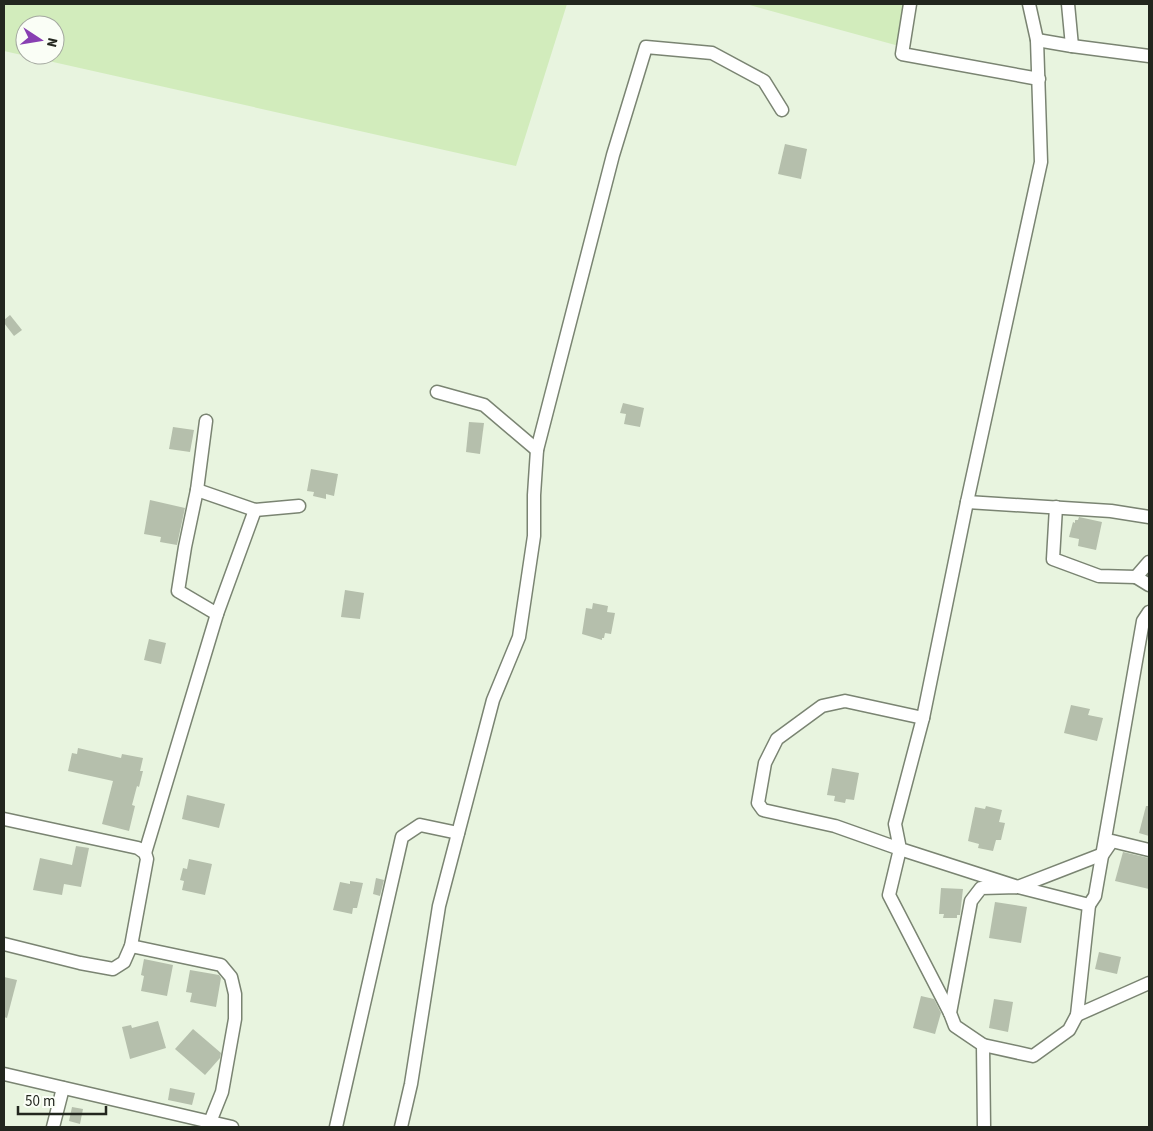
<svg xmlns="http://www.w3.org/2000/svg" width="1153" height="1131" font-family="'Source Sans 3',sans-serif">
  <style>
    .green { fill: #d2ecbc; fill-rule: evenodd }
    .building { fill: #b5bfac }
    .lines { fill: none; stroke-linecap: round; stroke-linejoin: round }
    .minor-casing { stroke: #7a8472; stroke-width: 15 }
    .minor { stroke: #fff; stroke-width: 12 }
  </style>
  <rect width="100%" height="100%" fill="#e8f4df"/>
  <g class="green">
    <path d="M4,4h563l-51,162 -512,-115zM25,25h30v30h-30z"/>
    <polygon points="746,4 905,4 899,46"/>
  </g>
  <g class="building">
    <polygon points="785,144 807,149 801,179 778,174"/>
    <polygon points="10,315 22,330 14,336 4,323 4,320"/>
    <polygon points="623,403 644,408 640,427 624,424 626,414 620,413"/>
    <polygon points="469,422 484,423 480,454 466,452"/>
    <polygon points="173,427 194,430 190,452 169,449"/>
    <polygon points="311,469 338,474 334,496 326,494 326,499 313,496 314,492 307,491"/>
    <polygon points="150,500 185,508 177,545 160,542 161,537 144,534"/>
    <polygon points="1079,517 1102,522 1096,550 1078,546 1079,539 1069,537 1073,522 1075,523 1075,520 1078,520"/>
    <polygon points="345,590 364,593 360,619 341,617"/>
    <polygon points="593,603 608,606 607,612 615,613 611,634 605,633 604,638 602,638 602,640 582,634 586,608 592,609"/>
    <polygon points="149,639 166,643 161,664 144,660"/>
    <polygon points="1071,705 1090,709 1088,715 1103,718 1097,741 1064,733"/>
    <polygon points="78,748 121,758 122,754 143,758 140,771 143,771 139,787 137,786 132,805 135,806 129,831 102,824 113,781 68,771 72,753 77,754"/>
    <polygon points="832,768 859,773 854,800 846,799 845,803 834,801 835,796 827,795"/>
    <polygon points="187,795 225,804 219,828 182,819"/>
    <polygon points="986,806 1002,810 999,822 1005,823 1001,840 996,840 993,851 978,848 979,844 968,841 975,807 985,809"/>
    <polygon points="1146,806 1149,806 1149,836 1139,833"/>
    <polygon points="76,846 89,848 81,887 64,884 62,895 33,890 40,858 72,865"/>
    <polygon points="1123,852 1149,858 1149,889 1115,881"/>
    <polygon points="189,859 212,864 205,895 182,890 184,881 180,880 183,868 187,869"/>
    <polygon points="376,878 384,880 380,896 373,894"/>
    <polygon points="350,881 363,883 357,908 353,908 352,914 333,910 340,882 350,884"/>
    <polygon points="941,888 963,889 960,915 957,915 957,918 943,918 944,914 939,914"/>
    <polygon points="995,902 1027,907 1021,943 989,938"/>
    <polygon points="1099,952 1121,957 1117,974 1095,969"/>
    <polygon points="144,959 173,965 167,996 141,991 144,976 141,975"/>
    <polygon points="190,970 219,975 221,978 216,1007 190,1002 192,993 186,992"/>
    <polygon points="4,977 17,980 7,1018 4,1017"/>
    <polygon points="921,996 934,999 941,1013 935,1034 913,1028"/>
    <polygon points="994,999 1013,1002 1008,1032 989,1028"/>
    <polygon points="158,1021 166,1048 130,1059 122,1027 131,1025 132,1028"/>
    <polygon points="193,1029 221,1053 220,1058 205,1075 175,1049"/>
    <polygon points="170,1088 195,1093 192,1105 168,1100"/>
    <polygon points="72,1107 83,1109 80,1124 69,1121"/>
  </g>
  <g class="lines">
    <g class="minor-casing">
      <g id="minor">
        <polyline points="910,4 902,54 1039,79"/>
        <polyline points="1029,4 1037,40 1041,162 967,502 923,718 895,824 900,849 1018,887 1103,854 1112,841 1149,850"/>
        <polyline points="1068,4 1072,46"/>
        <polyline points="1037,40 1072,46 1149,56"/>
        <polyline points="437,392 484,405 537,450"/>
        <polyline points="197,490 255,510 299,506"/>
        <polyline points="967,502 1111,511 1149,517"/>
        <polyline points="1056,507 1053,559 1099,576 1136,577 1149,562"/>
        <polyline points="1136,577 1149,585"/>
        <polyline points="217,614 255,510"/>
        <polyline points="923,718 845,701 822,706 777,739 765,763 758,803 763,810 835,826 900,849 889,895 950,1013"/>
        <polyline points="4,819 138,848 145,853 147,859 131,946 124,962 113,969 80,963 4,944"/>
        <polyline points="145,853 217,614 178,591 185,547 197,490 206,421"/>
        <polyline points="131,946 221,965 231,977 235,994 235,1019 222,1092 210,1122"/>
        <polyline points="1077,1015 1149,983"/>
        <polyline points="983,1045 1033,1056 1069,1030 1077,1015 1089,905"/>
        <polyline points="4,1074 232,1127"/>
        <polyline points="53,1127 63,1088"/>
        <polyline points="336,1127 402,837 420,825 458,833"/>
        <polyline points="401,1127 411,1084 439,906 493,700 519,637 534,536 534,495 537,450 613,155 646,47 712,53 764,81 782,110"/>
        <polyline points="984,1127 983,1045 955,1026 950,1013 971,901 981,888 1018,887 1089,905 1095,896 1143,621 1149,612"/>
      </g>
    </g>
    <use href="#minor" class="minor"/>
  </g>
  <rect width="1153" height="1131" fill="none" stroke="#22261e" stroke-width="10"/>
  <g transform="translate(40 40) rotate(102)"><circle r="24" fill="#fafef6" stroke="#a4a8a0"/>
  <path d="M0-4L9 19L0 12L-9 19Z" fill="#883fb2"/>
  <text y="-8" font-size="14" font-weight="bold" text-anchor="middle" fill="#22261e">N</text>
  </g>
  <path d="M18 1106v8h88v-8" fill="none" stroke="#22261e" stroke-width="2.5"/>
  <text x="25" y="1106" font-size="15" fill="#22261e" stroke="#fafef6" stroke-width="4" paint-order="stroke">50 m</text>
</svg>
